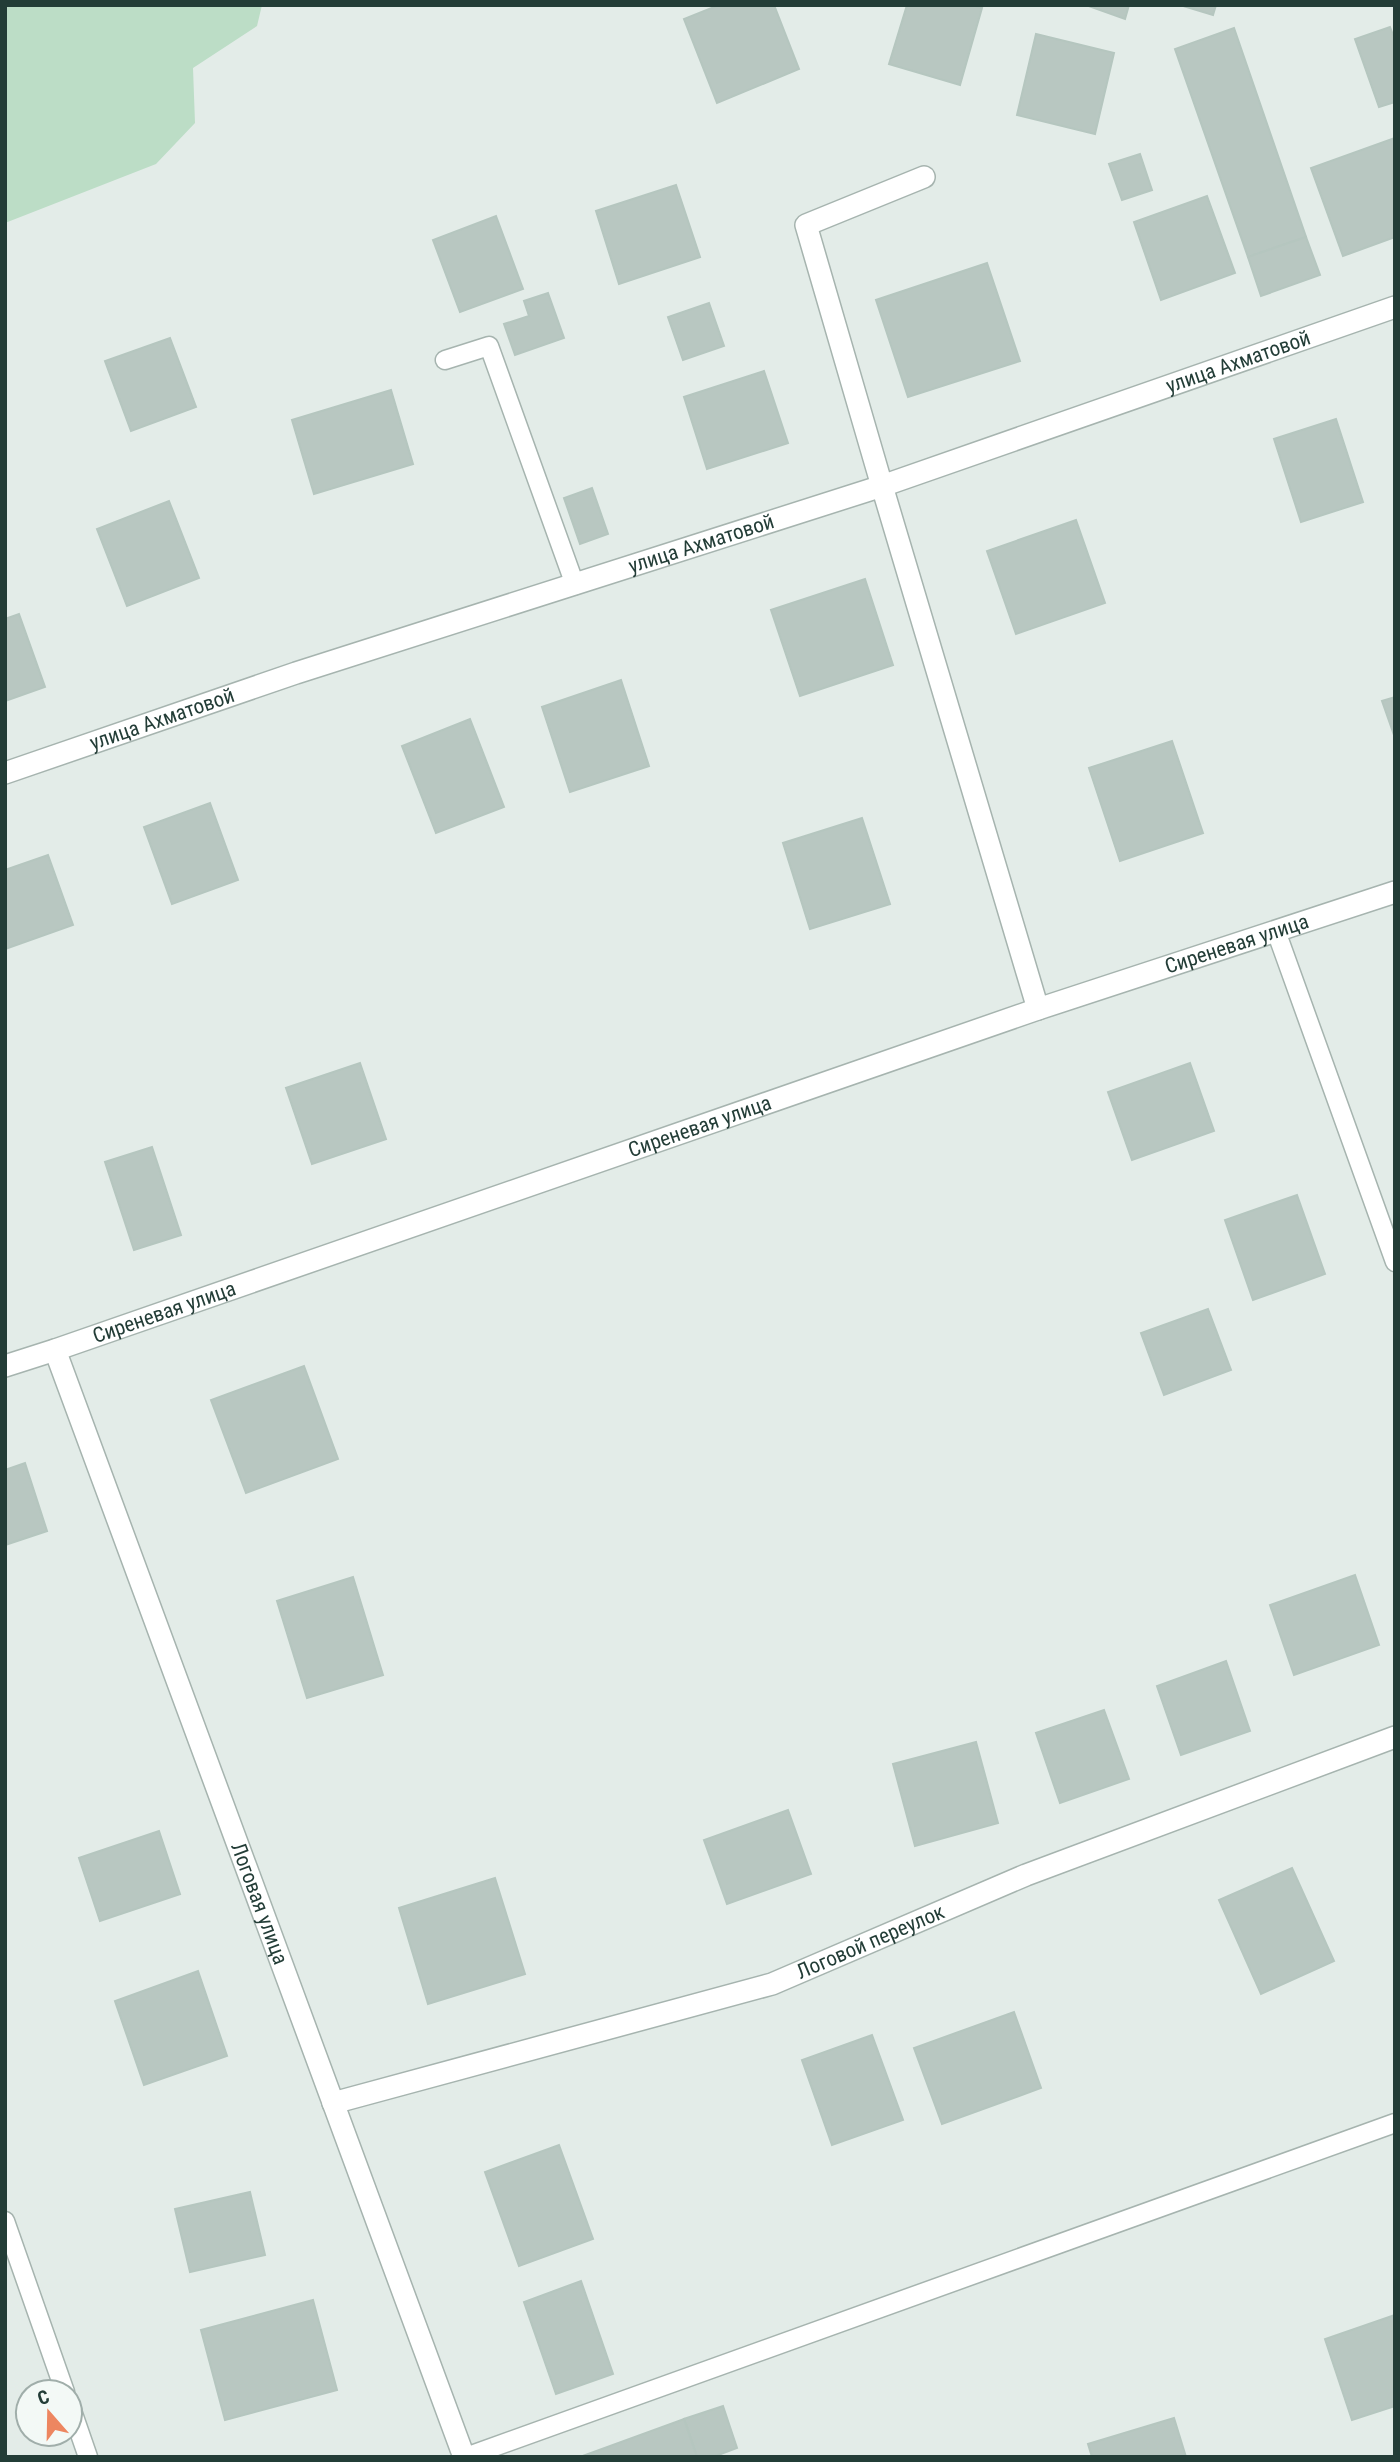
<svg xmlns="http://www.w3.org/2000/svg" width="1400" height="2462" font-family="'Roboto Condensed',sans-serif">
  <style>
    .green { fill: #bcddc6 }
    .building { fill: #b8c7c1; stroke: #b5c6bf; stroke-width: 2 }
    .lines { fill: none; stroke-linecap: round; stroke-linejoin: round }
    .lane-casing { stroke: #a6b4af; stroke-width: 21 }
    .street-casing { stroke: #a6b4af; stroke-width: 24 }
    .lane { stroke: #fff; stroke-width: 18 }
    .street { stroke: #fff; stroke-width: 21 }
    .labels { text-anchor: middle; stroke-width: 7; stroke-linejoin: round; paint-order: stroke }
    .street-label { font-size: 21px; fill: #233d37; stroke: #f3f9f6 }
  </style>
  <rect width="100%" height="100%" fill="#e3ece8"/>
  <polygon class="green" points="5,5 262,5 257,26 193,68 195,123 156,164 5,223"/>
  <g class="building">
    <polygon points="719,5 774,5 799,69 717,103 684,19"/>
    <polygon points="907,5 972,5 982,8 960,85 889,64"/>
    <polygon points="1086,5 1129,5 1125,19"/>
    <polygon points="1180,5 1216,5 1213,15"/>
    <polygon points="1390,27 1395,40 1395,102 1379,107 1355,39"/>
    <polygon points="1234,28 1306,237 1248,257 1175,49"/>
    <polygon points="1036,34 1114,53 1095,134 1017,115"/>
    <polygon points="1395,138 1395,237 1343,256 1311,168"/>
    <polygon points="1140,154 1152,190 1122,200 1109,164"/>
    <polygon points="676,185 700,257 619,284 596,211"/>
    <polygon points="1207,196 1235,273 1161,300 1134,222"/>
    <polygon points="496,216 523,289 460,312 433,240"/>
    <polygon points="1306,237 1320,275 1261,296 1248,257"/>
    <polygon points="987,263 1020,361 908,397 876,300"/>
    <polygon points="548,293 564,338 515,355 504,324 529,316 524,301"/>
    <polygon points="709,303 724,346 683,360 668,317"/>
    <polygon points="170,338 196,407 131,431 105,361"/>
    <polygon points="764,371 788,443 707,469 684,397"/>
    <polygon points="391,390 413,464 314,494 292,420"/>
    <polygon points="1336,419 1363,502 1301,522 1274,439"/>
    <polygon points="592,488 608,534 580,544 564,498"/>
    <polygon points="169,501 199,578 127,606 97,529"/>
    <polygon points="1076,520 1105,603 1016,634 987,551"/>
    <polygon points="865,579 893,665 800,696 771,610"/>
    <polygon points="19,614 45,687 5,701 5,619"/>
    <polygon points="621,680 649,766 570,792 542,707"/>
    <polygon points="1395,697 1395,738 1382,701"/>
    <polygon points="470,719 504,807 436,833 402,746"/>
    <polygon points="1172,741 1203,833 1120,861 1089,768"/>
    <polygon points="210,803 238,880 172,904 144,827"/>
    <polygon points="862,818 890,904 810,929 783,843"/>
    <polygon points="48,855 73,925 5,949 5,870"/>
    <polygon points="360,1063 386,1139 312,1164 286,1088"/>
    <polygon points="1190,1063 1214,1131 1132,1160 1108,1092"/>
    <polygon points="152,1147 181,1235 134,1250 105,1162"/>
    <polygon points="1297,1195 1325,1274 1253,1300 1225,1220"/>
    <polygon points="1208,1309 1231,1370 1164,1395 1141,1333"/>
    <polygon points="304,1366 338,1459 246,1493 211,1400"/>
    <polygon points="25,1463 47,1531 5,1545 5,1470"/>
    <polygon points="1355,1575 1379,1645 1294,1675 1270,1605"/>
    <polygon points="353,1577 383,1675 307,1698 277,1601"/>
    <polygon points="1226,1661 1250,1731 1181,1755 1157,1686"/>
    <polygon points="1104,1710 1129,1779 1060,1803 1036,1733"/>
    <polygon points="976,1742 998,1823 915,1846 893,1764"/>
    <polygon points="788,1810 811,1874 727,1904 704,1840"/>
    <polygon points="159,1831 180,1894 100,1921 79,1858"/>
    <polygon points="1292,1868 1334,1961 1261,1994 1219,1900"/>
    <polygon points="495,1878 525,1974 428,2004 399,1908"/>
    <polygon points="198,1971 227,2056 144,2085 115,2001"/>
    <polygon points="1014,2012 1041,2088 942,2124 914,2048"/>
    <polygon points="872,2035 903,2120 832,2145 802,2060"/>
    <polygon points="559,2145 593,2239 519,2266 485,2172"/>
    <polygon points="250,2192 265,2255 190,2272 175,2209"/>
    <polygon points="581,2281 613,2374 556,2394 524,2302"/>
    <polygon points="313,2300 337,2390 225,2420 201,2330"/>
    <polygon points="1395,2315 1395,2406 1352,2420 1325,2339"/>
    <polygon points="723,2406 737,2448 713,2457 697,2457 684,2419"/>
    <polygon points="1174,2418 1186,2457 1092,2457 1088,2444"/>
    <polygon points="684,2419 697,2457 580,2457"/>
  </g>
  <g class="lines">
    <g class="lane-casing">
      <g id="lane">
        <polyline points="445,360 489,346 575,585"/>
        <polyline points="1276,931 1395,1262"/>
        <polyline points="5,2221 65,2392"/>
        <polyline points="70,2405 88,2457"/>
        <polyline points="466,2457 1395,2123"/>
      </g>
    </g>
    <g class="street-casing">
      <g id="street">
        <polyline points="924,177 806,225 882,486 1038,1009"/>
        <path id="s1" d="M5,773l291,-100 586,-187 513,-179"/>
        <path id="s2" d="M55,1350l409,1107"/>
        <path id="s3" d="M5,1366l50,-16 983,-341 357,-117"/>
        <path id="s4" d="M333,2103l439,-119 254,-109 369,-138"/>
      </g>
    </g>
    <use href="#lane" class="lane"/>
    <use href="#street" class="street"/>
  </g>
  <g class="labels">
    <g class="street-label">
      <text dy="7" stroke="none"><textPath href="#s1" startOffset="1300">улица Ахматовой</textPath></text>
      <text dy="7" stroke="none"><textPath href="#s1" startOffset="733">улица Ахматовой</textPath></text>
      <text dy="7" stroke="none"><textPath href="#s1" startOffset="166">улица Ахматовой</textPath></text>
      <text dy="7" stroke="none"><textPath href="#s3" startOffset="1302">Сиреневая улица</textPath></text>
      <text dy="7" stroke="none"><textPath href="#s3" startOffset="735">Сиреневая улица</textPath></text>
      <text dy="7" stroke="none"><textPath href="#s3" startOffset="168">Сиреневая улица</textPath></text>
      <text dy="7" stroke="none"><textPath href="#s2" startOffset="590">Логовая улица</textPath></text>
      <text dy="7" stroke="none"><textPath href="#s4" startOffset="562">Логовой переулок</textPath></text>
    </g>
  </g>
  <rect width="1400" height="2462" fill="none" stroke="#233d37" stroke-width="14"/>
  <g transform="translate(49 2413) rotate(340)"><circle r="33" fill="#f3f9f6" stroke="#a0aeaa" stroke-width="2"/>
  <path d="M0-5L12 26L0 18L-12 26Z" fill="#ed8660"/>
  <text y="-10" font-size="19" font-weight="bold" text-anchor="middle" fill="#233d37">С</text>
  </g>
</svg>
